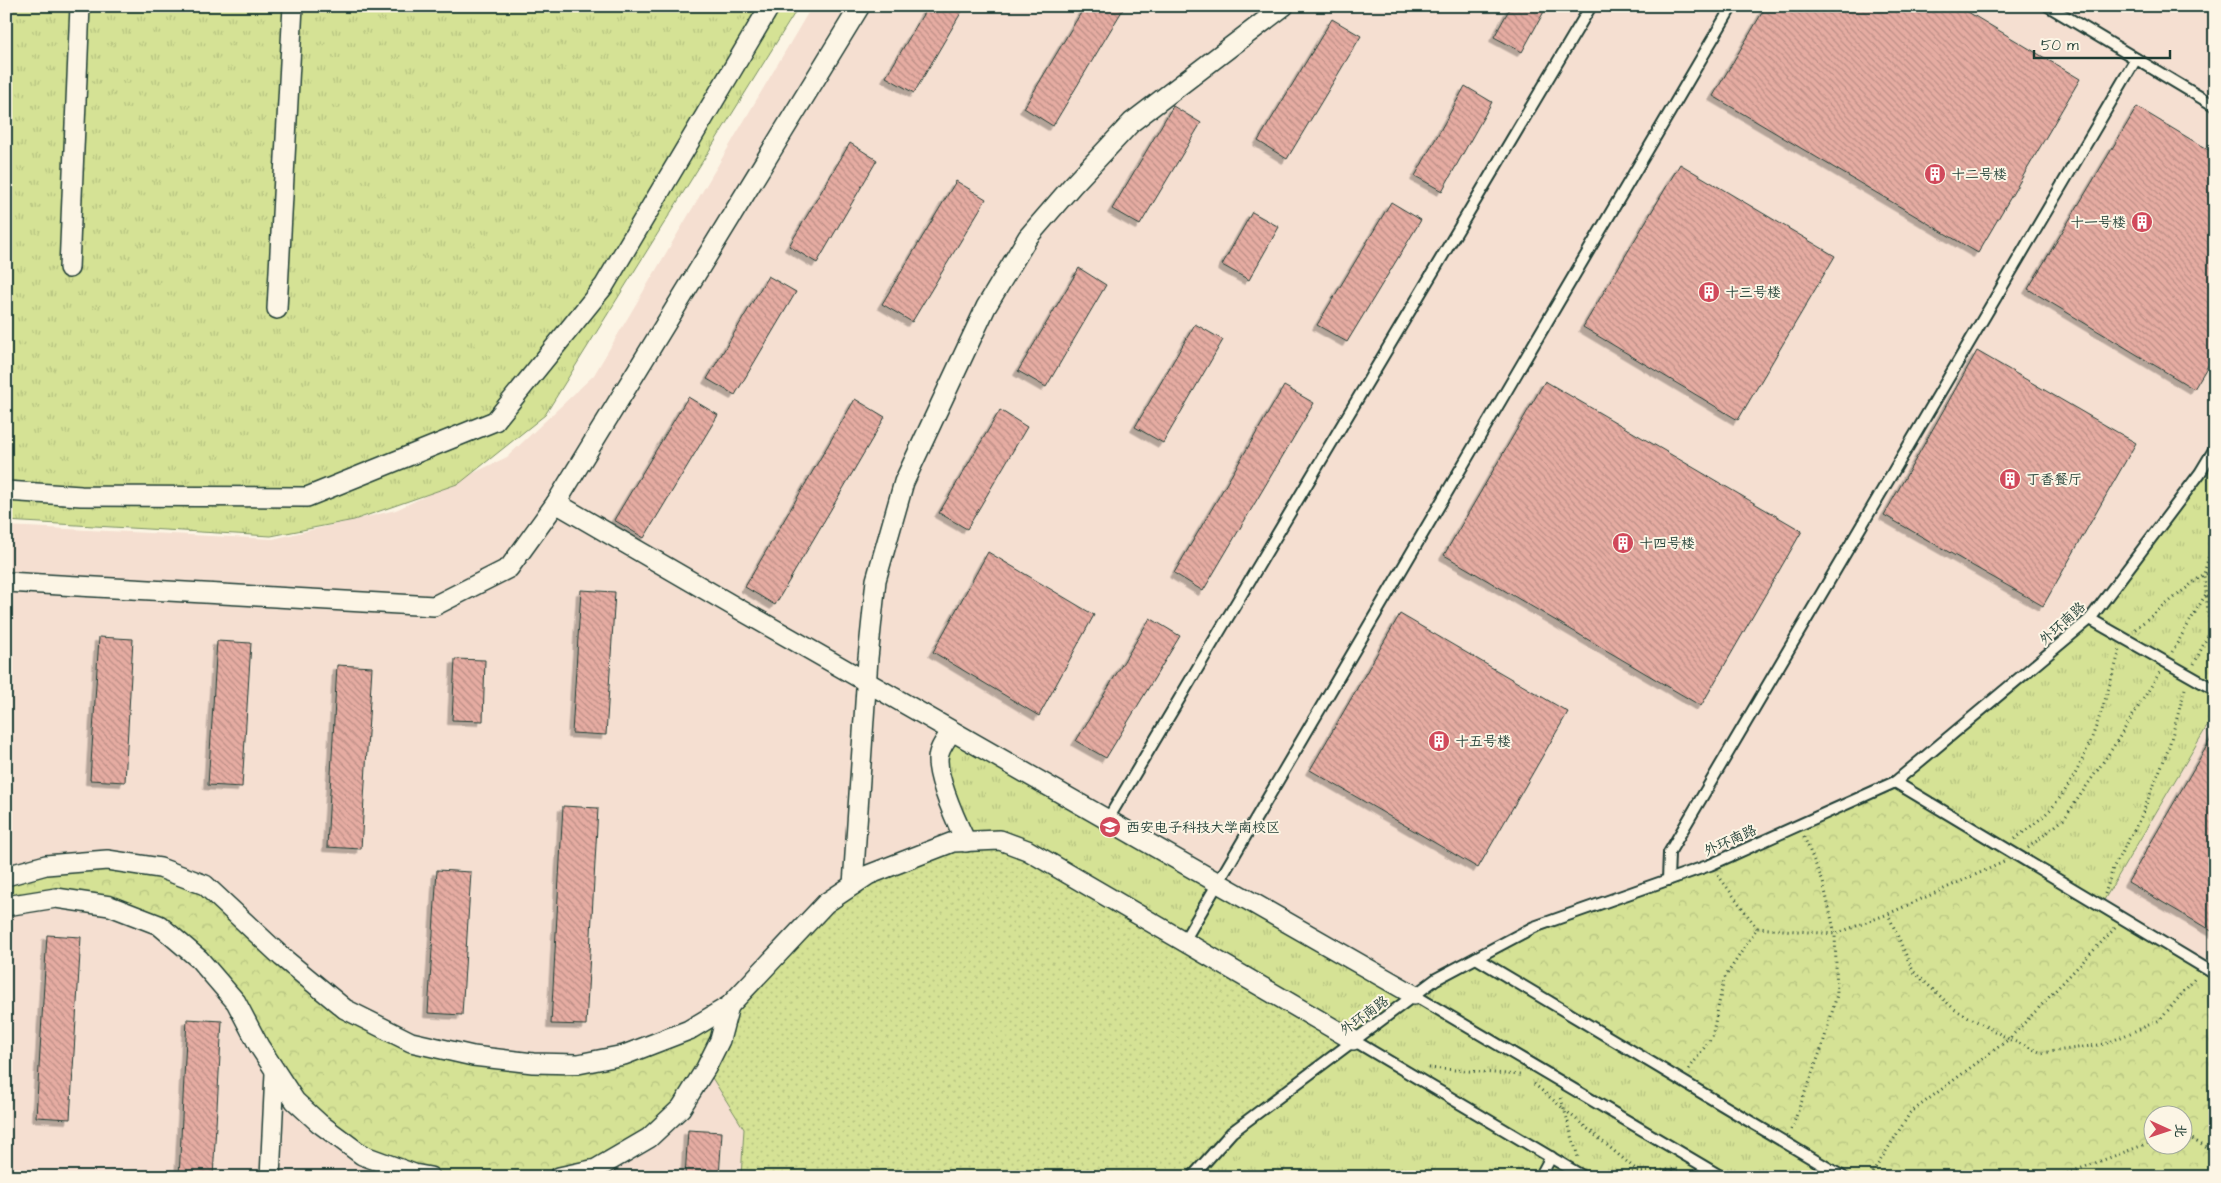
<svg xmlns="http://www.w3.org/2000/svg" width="2221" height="1183" font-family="'Architects Daughter','LXGW WenKai TC',sans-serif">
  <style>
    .built { fill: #f5dfd1; fill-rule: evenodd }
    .grass { fill: url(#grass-tufts); stroke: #7a9064 }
    .forest { fill: url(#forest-crowns); stroke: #7a9064; fill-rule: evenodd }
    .park { fill: url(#park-dots); stroke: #7a9064 }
    .building { fill: url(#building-back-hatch); stroke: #1f3d34; filter: url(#shadow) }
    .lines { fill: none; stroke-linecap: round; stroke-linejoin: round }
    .service-casing { stroke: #1f3d34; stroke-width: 14 }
    .minor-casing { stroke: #1f3d34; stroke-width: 22 }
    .path { stroke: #1f3d34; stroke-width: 3; stroke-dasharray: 1 4; stroke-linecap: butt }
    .service { stroke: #fcf5e5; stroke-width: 10 }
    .minor { stroke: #fcf5e5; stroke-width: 19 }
    .labels { text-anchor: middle; stroke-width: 4; stroke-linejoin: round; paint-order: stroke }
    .poi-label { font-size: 14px; fill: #1f3d34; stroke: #fcf5e5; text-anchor: start }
    .street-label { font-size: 14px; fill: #1f3d34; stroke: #fcf5e5 }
  </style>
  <defs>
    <pattern id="grass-tufts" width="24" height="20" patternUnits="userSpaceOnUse" patternTransform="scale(1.25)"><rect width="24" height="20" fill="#d5e295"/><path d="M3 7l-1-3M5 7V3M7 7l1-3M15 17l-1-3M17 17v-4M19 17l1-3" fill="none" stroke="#b6c381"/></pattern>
    <pattern id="forest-crowns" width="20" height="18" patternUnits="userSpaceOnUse" patternTransform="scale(1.25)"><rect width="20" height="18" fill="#d5e295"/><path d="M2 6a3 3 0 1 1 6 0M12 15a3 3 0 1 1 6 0" fill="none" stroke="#b6c381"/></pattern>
    <pattern id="park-dots" width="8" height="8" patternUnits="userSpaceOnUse" patternTransform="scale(1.25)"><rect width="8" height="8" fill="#d5e295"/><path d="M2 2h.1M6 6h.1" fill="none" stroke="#b6c381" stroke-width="1.8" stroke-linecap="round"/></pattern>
    <pattern id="building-back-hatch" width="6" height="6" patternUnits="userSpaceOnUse" patternTransform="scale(1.25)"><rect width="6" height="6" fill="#e6aca2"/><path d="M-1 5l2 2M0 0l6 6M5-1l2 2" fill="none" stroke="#ba8d85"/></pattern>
    <filter id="shadow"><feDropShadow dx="-4.5" dy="4.5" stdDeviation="0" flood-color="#0004"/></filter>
  </defs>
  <rect width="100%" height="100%" fill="#fcf5e5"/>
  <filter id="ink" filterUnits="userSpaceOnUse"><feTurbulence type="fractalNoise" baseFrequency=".02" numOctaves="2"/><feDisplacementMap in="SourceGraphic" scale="10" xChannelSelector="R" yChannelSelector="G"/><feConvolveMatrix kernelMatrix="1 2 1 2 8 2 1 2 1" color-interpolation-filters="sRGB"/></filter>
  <g filter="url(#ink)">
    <path class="built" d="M812,6h1403v1171h-2209v-651l267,13 123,-29 111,-53 87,-82zM2154,1116h30v30h-30z"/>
    <g class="grass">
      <polygon points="6,6 799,6 545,415 460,483 354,520 271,536 6,521"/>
      <polygon points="2215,448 2215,713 2101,905 1895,782 2090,619"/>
      <polygon points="951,732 1414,995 1476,958 1843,1177 1192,1177 966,842 942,779"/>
    </g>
    <g class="forest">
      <path d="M1895,782l320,192v203h-372l-367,-219 192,-78zM2154,1116h30v30h-30z"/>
      <polygon points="107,860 205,885 345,1009 473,1056 624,1055 729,1006 690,1095 596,1169 537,1177 430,1177 414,1174 319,1123 236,1002 159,925 110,906 6,906 6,876"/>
    </g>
    <polygon class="park" points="1000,840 1353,1040 1232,1132 1192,1177 741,1177 744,1129 706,1068 729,1006 826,903 911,858"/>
    <g class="building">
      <polygon points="928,6 965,6 914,93 886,77"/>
      <polygon points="1085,6 1125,6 1053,126 1024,108"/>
      <polygon points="1511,6 1547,6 1522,52 1494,37"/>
      <polygon points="1766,6 1958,6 2080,79 1978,253 1713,96"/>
      <polygon points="1332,19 1361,36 1287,159 1258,141"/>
      <polygon points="1465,86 1492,102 1442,191 1415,176"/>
      <polygon points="1173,106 1201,123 1140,225 1112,209"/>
      <polygon points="2137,107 2215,154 2215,354 2194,389 2028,289"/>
      <polygon points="850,143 877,160 817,263 789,246"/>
      <polygon points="1680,164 1835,256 1738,420 1583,327"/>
      <polygon points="956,181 986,199 912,322 882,304"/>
      <polygon points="1391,202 1421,220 1347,342 1317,325"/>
      <polygon points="1252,212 1279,227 1249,280 1222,265"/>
      <polygon points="1079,268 1106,285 1046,387 1018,371"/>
      <polygon points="768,276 796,292 735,395 707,379"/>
      <polygon points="1195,324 1223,340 1163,443 1135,427"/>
      <polygon points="1977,351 2136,443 2043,606 1884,515"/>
      <polygon points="1545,381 1802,531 1701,706 1444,555"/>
      <polygon points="1284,386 1314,403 1203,591 1174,573"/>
      <polygon points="688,397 718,415 644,538 614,520"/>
      <polygon points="855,399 885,417 775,605 745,587"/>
      <polygon points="1000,410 1027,427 967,529 939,513"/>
      <polygon points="988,552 1094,615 1039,716 933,652"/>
      <polygon points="581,590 615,592 606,735 572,733"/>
      <polygon points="1400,614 1568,712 1478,868 1310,770"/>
      <polygon points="1150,618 1180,636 1106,758 1076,741"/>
      <polygon points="99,637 133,639 125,782 90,780"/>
      <polygon points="217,641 251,643 242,787 208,785"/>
      <polygon points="455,659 485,660 483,721 452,720"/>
      <polygon points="337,665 372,667 361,849 327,847"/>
      <polygon points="2215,732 2215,933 2128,882"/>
      <polygon points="563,806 598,808 586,1025 551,1024"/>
      <polygon points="437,870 471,872 462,1015 428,1013"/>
      <polygon points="47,935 81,937 70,1119 36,1117"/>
      <polygon points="187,1019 222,1021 213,1177 179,1177"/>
      <polygon points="688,1130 722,1132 719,1177 685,1177"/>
    </g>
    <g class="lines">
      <g class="service-casing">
        <g id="service">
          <polyline points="2048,6 2215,106"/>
          <polyline points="2090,619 2215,690"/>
          <polyline points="1895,782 2215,974"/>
          <polyline points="1108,819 1591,6"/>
          <polyline points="1668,880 1669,853 2136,59"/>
          <polyline points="1184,941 1732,6"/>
          <polyline points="1476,958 1843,1177"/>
          <polyline points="1414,995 1722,1177"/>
          <polyline points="1353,1040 1584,1177"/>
          <polyline points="1192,1177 1232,1132 1436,979 1534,927 1710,865 1895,782 2090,619 2200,473 2215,448"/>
          <polyline points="1540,1177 1551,1157"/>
        </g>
      </g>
      <g class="minor-casing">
        <g id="minor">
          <polyline points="69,268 80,6"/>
          <polyline points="277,309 293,6"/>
          <polyline points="6,491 81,496 307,497 495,421 604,286 770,6"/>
          <polyline points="556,503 860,6"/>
          <path d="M6,582l428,24 75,-38 47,-65c285,166 572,329 858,492"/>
          <path d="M951,732c-5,8 -13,17 -13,28 0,22 18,61 28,82"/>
          <polyline points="6,876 46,865 107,860 160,868 205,885 282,957 345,1009 411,1042 473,1056 533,1063 578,1064 624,1055 689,1030 729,1006 826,903 868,875 953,842 1000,840 1027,850 1053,865 1353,1040"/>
          <polyline points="853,885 868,658 876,580 904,482 986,307 1028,237 1072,186 1132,122 1284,6"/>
          <polyline points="6,906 56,898 110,906 159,925 199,959 236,1002 259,1046 295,1101 319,1123 362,1155 414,1174 430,1177"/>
          <polyline points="270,1177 275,1073"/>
          <polyline points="559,1177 596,1169 649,1138 681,1108 706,1068 720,1040 729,1006"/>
        </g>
      </g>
      <g class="path">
        <polyline points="2215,533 2204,574 2210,631 2215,638"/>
        <polyline points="2135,629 2204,574 2215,572"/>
        <polyline points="2172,652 2206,594"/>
        <polyline points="2194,664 2210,631"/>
        <path d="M2015,839c13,-11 30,-22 40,-35 34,-41 50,-104 65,-154"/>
        <polyline points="2028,848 2064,819 2112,749 2160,672"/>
        <polyline points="1718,875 1757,928"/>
        <polyline points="2105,894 2113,868 2141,817 2168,750 2185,689"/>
        <polyline points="2115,928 2009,1039 2042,1053 2105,1044 2160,1020 2196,977"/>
        <polyline points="1429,1068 1520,1075"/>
        <polyline points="1689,1069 1712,1037 1724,979 1757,928 1835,934 1888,914 2004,862"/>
        <polyline points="1534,1084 1645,1177"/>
        <polyline points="1561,1098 1578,1157"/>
        <polyline points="1791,1130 1822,1047 1837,995 1835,934 1823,882 1804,837"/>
        <polyline points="2184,1134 2215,1153"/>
        <polyline points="1597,1175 1681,1169"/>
        <polyline points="1870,1177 1910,1113 2009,1039 1954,1009 1913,971 1888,914"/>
        <polyline points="2058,1177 2154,1141"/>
      </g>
      <use href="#service" class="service"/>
      <use href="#minor" class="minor"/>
    </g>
  </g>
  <defs>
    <g id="building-disc" transform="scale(1.125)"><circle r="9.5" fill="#d1495b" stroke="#fcf5e5"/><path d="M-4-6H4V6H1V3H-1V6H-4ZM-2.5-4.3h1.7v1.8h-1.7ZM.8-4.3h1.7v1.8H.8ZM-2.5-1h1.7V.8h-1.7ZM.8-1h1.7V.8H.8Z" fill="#fff"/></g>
    <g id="university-disc" transform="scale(1.125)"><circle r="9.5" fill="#d1495b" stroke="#fcf5e5"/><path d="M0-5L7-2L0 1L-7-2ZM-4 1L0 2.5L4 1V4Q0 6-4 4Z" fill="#fff"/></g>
  </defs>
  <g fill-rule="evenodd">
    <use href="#building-disc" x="1935" y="174"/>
    <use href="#building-disc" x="2142" y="222"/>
    <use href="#building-disc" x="1709" y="292"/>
    <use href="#building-disc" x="2010" y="479"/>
    <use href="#building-disc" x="1623" y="543"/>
    <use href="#building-disc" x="1439" y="741"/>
    <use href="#university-disc" x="1110" y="827"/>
  </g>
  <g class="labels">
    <g class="poi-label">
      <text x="1951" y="179">十二号楼</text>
      <text x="2126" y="227" text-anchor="end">十一号楼</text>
      <text x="1725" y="297">十三号楼</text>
      <text x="2026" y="484">丁香餐厅</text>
      <text x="1639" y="548">十四号楼</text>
      <text x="1455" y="746">十五号楼</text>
      <text x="1126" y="832">西安电子科技大学南校区</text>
    </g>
    <g class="street-label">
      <text transform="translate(2062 623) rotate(-42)" y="5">外环南路</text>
      <text transform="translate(1730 840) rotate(-24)" y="5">外环南路</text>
      <text transform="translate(1364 1015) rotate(-36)" y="5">外环南路</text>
    </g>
  </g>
  <rect width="2221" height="1183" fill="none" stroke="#fcf5e5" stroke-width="25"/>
  <rect x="12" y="12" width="2196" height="1158" fill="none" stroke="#1f3d34" stroke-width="2" filter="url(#ink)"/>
  <g transform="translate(2168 1130) rotate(93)"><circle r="24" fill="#fcf5e5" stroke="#a4ab9e"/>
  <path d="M0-4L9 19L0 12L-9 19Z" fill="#d1495b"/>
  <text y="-8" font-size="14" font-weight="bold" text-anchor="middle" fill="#1f3d34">北</text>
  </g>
  <path d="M2034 50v8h136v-8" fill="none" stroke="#1f3d34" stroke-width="2.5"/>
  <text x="2041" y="50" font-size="15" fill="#1f3d34" stroke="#fcf5e5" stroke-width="4" paint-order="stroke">50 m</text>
</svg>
